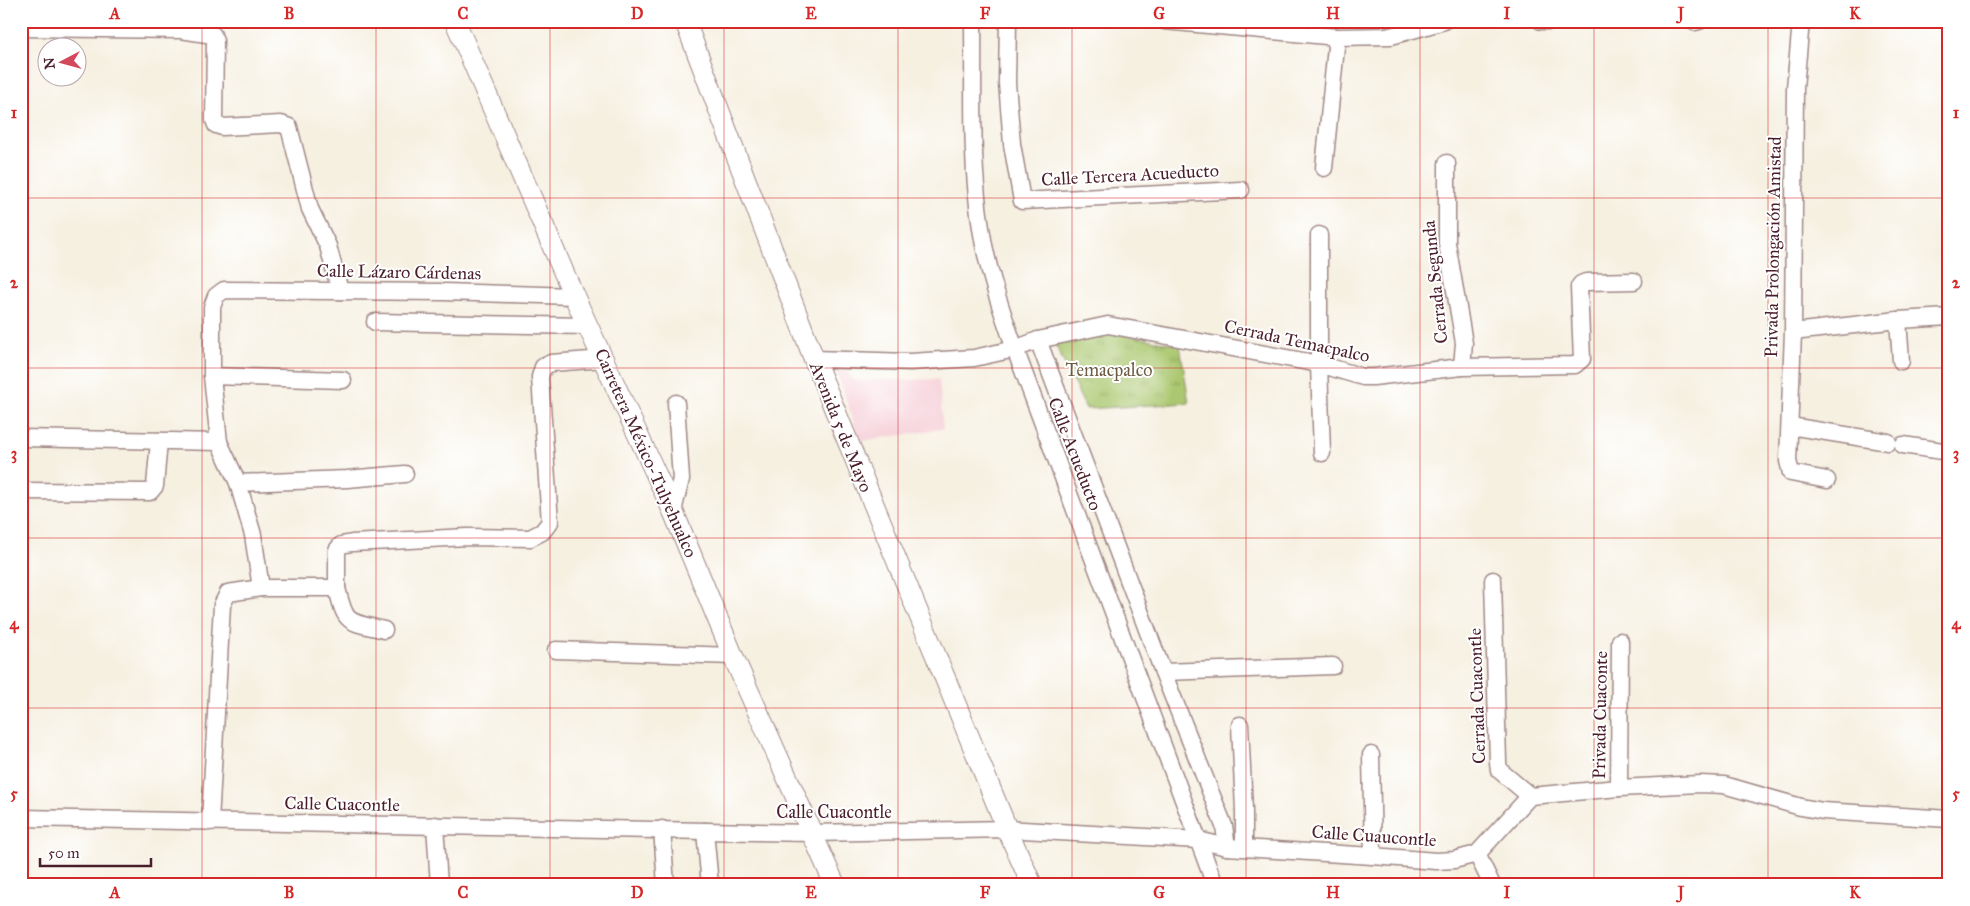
<svg xmlns="http://www.w3.org/2000/svg" width="1970" height="906" font-family="'IM FELL Great Primer',serif">
  <style>
    .built { fill: #f6cfd8 }
    .grass { fill: url(#grass-tufts); stroke: #7a744d }
    .lines { fill: none; stroke-linecap: round; stroke-linejoin: round }
    .minor-casing { stroke: #a08886; stroke-width: 19 }
    .major-casing { stroke: #a08886; stroke-width: 22 }
    .minor { stroke: #fff; stroke-width: 16 }
    .major { stroke: #fff; stroke-width: 20 }
    .grid { fill: none; stroke: #d62828; stroke-width: 1; stroke-opacity: 0.55 }
    .labels { text-anchor: middle; stroke-width: 4; stroke-linejoin: round; paint-order: stroke }
    .street-label { font-size: 18px; fill: #4a1f2b; stroke: #fff }
    .park-label { font-size: 18px; fill: #6c5a43; stroke: #fff }
    .neatline { fill: none; stroke: #d62828; stroke-width: 2 }
    .grid-label { font-size: 16px; text-anchor: middle; font-weight: bold; fill: #d62828 }
  </style>
  <defs>
    <pattern id="grass-tufts" width="24" height="20" patternUnits="userSpaceOnUse" patternTransform="scale(1.25)"><rect width="24" height="20" fill="#abc86f"/><path d="M3 7l-1-3M5 7V3M7 7l1-3M15 17l-1-3M17 17v-4M19 17l1-3" fill="none" stroke="#95ab60"/></pattern>
  </defs>
  <rect width="100%" height="100%" fill="#fff"/>
  <filter id="ink" filterUnits="userSpaceOnUse"><feTurbulence type="fractalNoise" baseFrequency=".02" numOctaves="2"/><feDisplacementMap in="SourceGraphic" scale="10" xChannelSelector="R" yChannelSelector="G"/><feConvolveMatrix kernelMatrix="1 2 1 2 8 2 1 2 1" color-interpolation-filters="sRGB"/></filter>
  <filter id="wash" filterUnits="userSpaceOnUse"><feTurbulence type="fractalNoise" baseFrequency=".0096" numOctaves="4" result="noise"/><feDisplacementMap in="SourceGraphic" scale="20" xChannelSelector="R" yChannelSelector="G"/><feGaussianBlur stdDeviation="1.12" result="paint"/><feColorMatrix in="noise" values="0 0 0 0 0 0 0 0 0 0 0 0 0 0 0 0 0 1.4 0 .05"/><feComposite in="paint" operator="in"/></filter>
  <g filter="url(#wash)">
    <rect width="100%" height="100%" fill="#f6f0e1"/>
    <polygon class="built" points="846,369 853,381 939,379 943,429 860,441 837,372"/>
    <polygon class="grass" points="1107,332 1180,345 1189,403 1086,409 1055,344"/>
  </g>
  <g filter="url(#ink)">
    <g class="lines">
      <g class="minor-casing">
        <g id="minor">
          <path d="M973,21c1,68 -3,139 8,207 6,41 20,81 34,121l200,536"/>
          <polyline points="1008,21 1007,83 1012,144 1022,201 1241,190"/>
          <polyline points="1164,21 1337,37 1391,36 1444,21"/>
          <polyline points="1541,21 1550,21"/>
          <polyline points="1801,21 1795,88 1793,332 1788,461 1791,473 1827,480"/>
          <polyline points="1695,22 1699,21"/>
          <polyline points="21,28 181,30 213,35 215,41 214,120 216,125 222,127 281,124 289,127 310,209 328,246 340,291"/>
          <polyline points="1447,163 1447,243 1464,343 1462,367"/>
          <polyline points="1324,168 1337,37"/>
          <polyline points="1319,235 1319,364 1322,453"/>
          <polyline points="1898,320 1901,361"/>
          <polyline points="375,322 588,326"/>
          <polyline points="1793,332 1898,320 1949,317"/>
          <polyline points="1038,340 1163,672 1224,826 1227,847"/>
          <polyline points="814,359 910,362 974,358 1015,349 1038,340 1108,325 1319,364 1363,377 1373,377 1462,367 1575,365 1582,359 1579,287 1581,284 1586,282 1634,281"/>
          <polyline points="212,376 343,380"/>
          <polyline points="1790,426 1888,442"/>
          <polyline points="21,438 219,442"/>
          <polyline points="1903,445 1949,452"/>
          <polyline points="238,483 347,479 405,474"/>
          <polyline points="21,491 150,492 155,486 159,441"/>
          <polyline points="673,511 681,479 676,403"/>
          <polyline points="1493,580 1498,762 1499,770 1530,796"/>
          <polyline points="261,588 253,535 238,483 219,442 212,376 212,307 216,296 224,290 443,292 574,296"/>
          <polyline points="337,588 337,550 341,545 352,543 467,537 530,538 542,532 550,522 540,377 543,367 551,363 604,359"/>
          <polyline points="556,650 733,656"/>
          <polyline points="1163,672 1333,666"/>
          <polyline points="1240,725 1244,810 1244,847"/>
          <polyline points="1371,755 1373,856"/>
          <polyline points="1619,788 1620,641"/>
          <polyline points="21,818 813,833 1007,829 1198,840 1227,847 1373,856 1436,861 1454,860 1477,854 1530,796 1619,788 1700,784 1724,785 1801,807 1823,811 1949,819"/>
          <path d="M210,822l12,-217 6,-12 33,-5h76c9,38 11,33 47,42"/>
          <polyline points="435,825 439,885"/>
          <polyline points="662,829 666,885"/>
          <polyline points="705,831 710,885"/>
          <polyline points="1477,854 1492,885"/>
        </g>
      </g>
      <g class="major-casing">
        <g id="major">
          <polyline points="455,21 574,296 673,511 733,656 835,885"/>
          <polyline points="685,21 814,359 1007,829 1032,885"/>
        </g>
      </g>
      <use href="#minor" class="minor"/>
      <use href="#major" class="major"/>
    </g>
  </g>
  <path class="grid" d="M202,21v864M376,21v864M550,21v864M724,21v864M898,21v864M1072,21v864M1246,21v864M1420,21v864M1594,21v864M1768,21v864M21,198h1928M21,368h1928M21,538h1928M21,708h1928"/>
  <g class="labels">
    <g class="street-label">
      <text transform="translate(1130 175) rotate(-3)" y="6">Calle Tercera Acueducto</text>
      <text transform="translate(1773 247) rotate(-89)" y="6">Privada Prolongación Amistad</text>
      <text transform="translate(399 272) rotate(1)" y="6">Calle Lázaro Cárdenas</text>
      <text transform="translate(1435 282) rotate(-96)" y="6">Cerrada Segunda</text>
      <text transform="translate(1297 341) rotate(12)" y="6">Cerrada Temacpalco</text>
      <text transform="translate(841 427) rotate(68)" y="6">Avenida 5 de Mayo</text>
      <text transform="translate(646 453) rotate(66)" y="6">Carretera México-Tulyehualco</text>
      <text transform="translate(1075 454) rotate(69)" y="6">Calle Acueducto</text>
      <text transform="translate(1477 696) rotate(-92)" y="6">Cerrada Cuacontle</text>
      <text transform="translate(1600 715) rotate(-89)" y="6">Privada Cuaconte</text>
      <text transform="translate(342 804) rotate(1)" y="6">Calle Cuacontle</text>
      <text x="834" y="818">Calle Cuacontle</text>
      <text transform="translate(1374 836) rotate(4)" y="6">Calle Cuaucontle</text>
    </g>
    <g class="park-label">
      <text x="1109" y="376">Temacpalco</text>
    </g>
  </g>
  <rect width="1970" height="906" fill="none" stroke="#fff" stroke-width="55"/>
  <g transform="translate(62 62) rotate(264)"><circle r="24" fill="#ffffff" stroke="#b7a5aa"/>
  <path d="M0-4L9 19L0 12L-9 19Z" fill="#d1495b"/>
  <text y="-8" font-size="14" font-weight="bold" text-anchor="middle" fill="#4a1f2b">N</text>
  </g>
  <path d="M40 858v8h111v-8" fill="none" stroke="#4a1f2b" stroke-width="2.5"/>
  <text x="48" y="858" font-size="15" fill="#4a1f2b" stroke="#ffffff" stroke-width="4" paint-order="stroke">50 m</text>
  <rect x="28" y="28" width="1914" height="850" class="neatline"/>
  <g class="grid-label">
    <text x="115" y="19">A</text>
    <text x="289" y="19">B</text>
    <text x="463" y="19">C</text>
    <text x="637" y="19">D</text>
    <text x="811" y="19">E</text>
    <text x="985" y="19">F</text>
    <text x="1159" y="19">G</text>
    <text x="1333" y="19">H</text>
    <text x="1507" y="19">I</text>
    <text x="1681" y="19">J</text>
    <text x="1855" y="19">K</text>
    <text x="14" y="118">1</text>
    <text x="1956" y="118">1</text>
    <text x="14" y="288">2</text>
    <text x="1956" y="288">2</text>
    <text x="14" y="459">3</text>
    <text x="1956" y="459">3</text>
    <text x="14" y="629">4</text>
    <text x="1956" y="629">4</text>
    <text x="14" y="799">5</text>
    <text x="1956" y="799">5</text>
    <text x="115" y="898">A</text>
    <text x="289" y="898">B</text>
    <text x="463" y="898">C</text>
    <text x="637" y="898">D</text>
    <text x="811" y="898">E</text>
    <text x="985" y="898">F</text>
    <text x="1159" y="898">G</text>
    <text x="1333" y="898">H</text>
    <text x="1507" y="898">I</text>
    <text x="1681" y="898">J</text>
    <text x="1855" y="898">K</text>
  </g>
</svg>
